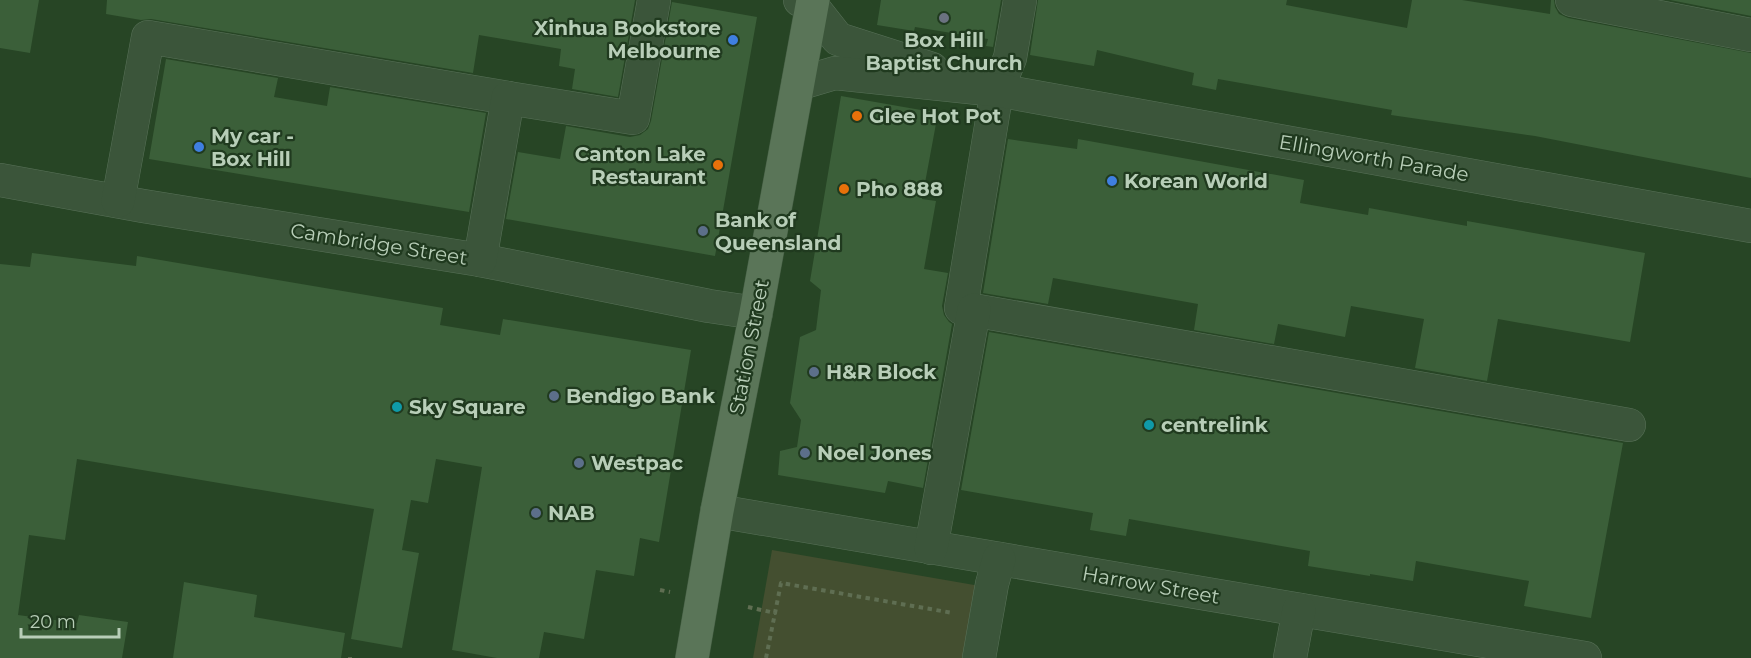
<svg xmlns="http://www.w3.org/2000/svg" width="1751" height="658" font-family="Montserrat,sans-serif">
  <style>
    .green { fill: #444f30 }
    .building { fill: #3b5f39 }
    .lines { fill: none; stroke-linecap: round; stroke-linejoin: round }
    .minor-casing { stroke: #597259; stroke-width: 34 }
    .major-casing { stroke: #455e44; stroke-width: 34 }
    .path { stroke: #5f6e52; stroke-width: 4; stroke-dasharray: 4.5 4.5; stroke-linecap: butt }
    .minor { stroke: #3b553a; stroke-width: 33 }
    .major { stroke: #5a7558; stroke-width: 33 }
    .worship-dot { fill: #6b7280; stroke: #203a1f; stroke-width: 2 }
    .shop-dot { fill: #3f7fe0; stroke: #203a1f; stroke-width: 2 }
    .food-dot { fill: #e8710a; stroke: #203a1f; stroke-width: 2 }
    .service-dot { fill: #5c6f8a; stroke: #203a1f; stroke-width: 2 }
    .culture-dot { fill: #0f9aa8; stroke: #203a1f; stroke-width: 2 }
    .labels { text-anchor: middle; stroke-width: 4.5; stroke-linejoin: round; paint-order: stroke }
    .poi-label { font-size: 20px; font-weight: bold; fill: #b8ceb8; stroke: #203a1f; text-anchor: start }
    .street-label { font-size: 20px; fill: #b8ceb8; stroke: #203a1f }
  </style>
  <rect width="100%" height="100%" fill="#274525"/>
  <polygon class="green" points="772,550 980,586 967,658 753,658"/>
  <g class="building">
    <polygon points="0,0 39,0 30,53 0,48"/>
    <polygon points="107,0 635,0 618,97 572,89 575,69 559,66 561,49 479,35 473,73 151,19 141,20 106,14"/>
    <polygon points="881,0 1001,0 993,47 986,46 988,39 915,27 914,31 877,25"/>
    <polygon points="1038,0 1287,0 1286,5 1407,28 1412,0 1462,0 1550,14 1551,0 1554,0 1555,7 1559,14 1568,18 1751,53 1751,178 1535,136 1391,115 1392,110 1218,79 1216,90 1192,85 1194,73 1097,50 1094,66 1030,55"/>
    <polygon points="1670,0 1751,0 1751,16"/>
    <polygon points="672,2 757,17 715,256 506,219 518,152 560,159 566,126 630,137 640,135 648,129 651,121"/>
    <polygon points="166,59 278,78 274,97 327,106 330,87 486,113 469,212 149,159"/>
    <polygon points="841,96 938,113 922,199 936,201 924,269 948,273 942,306 944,315 949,322 952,324 923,488 888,481 885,493 778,475 780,451 797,447 801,420 790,403 800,337 816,330 821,290 810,281"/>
    <polygon points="1008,139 1077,149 1078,139 1304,180 1300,203 1368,215 1369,208 1467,226 1467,221 1645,253 1630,342 1498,319 1487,381 1415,368 1424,319 1351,306 1345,337 1278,324 1274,344 1194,330 1198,304 1053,278 1048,304 983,293"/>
    <polygon points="32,253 136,266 137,256 443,308 440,325 500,335 503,319 691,350 659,542 640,538 634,576 596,570 584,639 544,632 539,658 497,658 452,650 482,467 436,459 428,503 411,500 402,550 419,553 402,648 351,639 374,509 77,459 65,540 29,535 18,615 77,623 79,615 128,622 122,658 0,658 0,264 30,267"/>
    <polygon points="989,332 1623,443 1591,618 1524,606 1529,581 1416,561 1413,581 1370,574 1370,576 1308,566 1310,551 1129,519 1126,536 1090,530 1093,513 961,490"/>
    <polygon points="184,582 257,595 254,617 345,633 341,658 173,658"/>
  </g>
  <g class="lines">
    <g class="minor-casing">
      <g id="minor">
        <polyline points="800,0 812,6 838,39 932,69"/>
        <polyline points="1020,0 1010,58 997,90 961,308 1629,425"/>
        <polyline points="1572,0 1751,35"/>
        <polyline points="798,84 835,73 997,90 1751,226"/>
        <polyline points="0,180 143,206 480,260 709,306 756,313"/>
        <polyline points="118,201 148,37 508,98"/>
        <polyline points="480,260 508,98 633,118 654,0"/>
        <polyline points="717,511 1585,658"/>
        <polyline points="931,548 974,310"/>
        <polyline points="979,658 992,584 999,559"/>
        <polyline points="1290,658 1299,610"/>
      </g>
    </g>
    <g class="major-casing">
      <polyline id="major" points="692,658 717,511 756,313 813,0"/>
    </g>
    <g class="path">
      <polyline points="660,590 670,592"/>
      <polyline points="748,607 775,613 781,583 953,613"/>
      <polyline points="350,658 350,657"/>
      <polyline points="766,658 775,613"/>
    </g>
    <use href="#minor" class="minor"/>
    <use href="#major" class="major"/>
  </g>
  <circle class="worship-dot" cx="944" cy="18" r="6"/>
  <g class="shop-dot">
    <circle cx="733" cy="40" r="6"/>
    <circle cx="199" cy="147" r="6"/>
    <circle cx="1112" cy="181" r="6"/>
  </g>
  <g class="food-dot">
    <circle cx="857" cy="116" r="6"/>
    <circle cx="718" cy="165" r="6"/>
    <circle cx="844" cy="189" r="6"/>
  </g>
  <g class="service-dot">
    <circle cx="703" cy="231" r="6"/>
    <circle cx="814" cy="372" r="6"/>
    <circle cx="554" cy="396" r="6"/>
    <circle cx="805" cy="453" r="6"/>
    <circle cx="579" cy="463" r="6"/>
    <circle cx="536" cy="513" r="6"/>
  </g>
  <g class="culture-dot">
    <circle cx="397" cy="407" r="6"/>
    <circle cx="1149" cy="425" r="6"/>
  </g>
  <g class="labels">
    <g class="poi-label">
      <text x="721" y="35" text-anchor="end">Xinhua Bookstore<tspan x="721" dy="23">Melbourne</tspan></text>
      <text x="944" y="47" text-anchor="middle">Box Hill<tspan x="944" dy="23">Baptist Church</tspan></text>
      <text x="869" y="123">Glee Hot Pot</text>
      <text x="211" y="143">My car -<tspan x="211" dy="23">Box Hill</tspan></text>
      <text x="706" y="161" text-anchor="end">Canton Lake<tspan x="706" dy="23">Restaurant</tspan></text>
      <text x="1124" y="188">Korean World</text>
      <text x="856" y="196">Pho 888</text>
      <text x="715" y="227">Bank of<tspan x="715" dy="23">Queensland</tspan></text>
      <text x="826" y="379">H&amp;R Block</text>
      <text x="566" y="403">Bendigo Bank</text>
      <text x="409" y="414">Sky Square</text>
      <text x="1161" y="432">centrelink</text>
      <text x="817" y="460">Noel Jones</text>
      <text x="591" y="470">Westpac</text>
      <text x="548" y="520">NAB</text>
    </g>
    <g class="street-label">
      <text transform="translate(1374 158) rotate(10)" y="7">Ellingworth Parade</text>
      <text transform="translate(379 244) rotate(9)" y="7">Cambridge Street</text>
      <text transform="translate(749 347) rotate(-79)" y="7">Station Street</text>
      <text transform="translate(1151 585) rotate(10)" y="7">Harrow Street</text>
    </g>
  </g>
  <path d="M21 628v9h98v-9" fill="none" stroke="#b8ceb8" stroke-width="3"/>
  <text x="30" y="628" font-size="18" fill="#b8ceb8" stroke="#203a1f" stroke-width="4.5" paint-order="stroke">20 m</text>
</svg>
